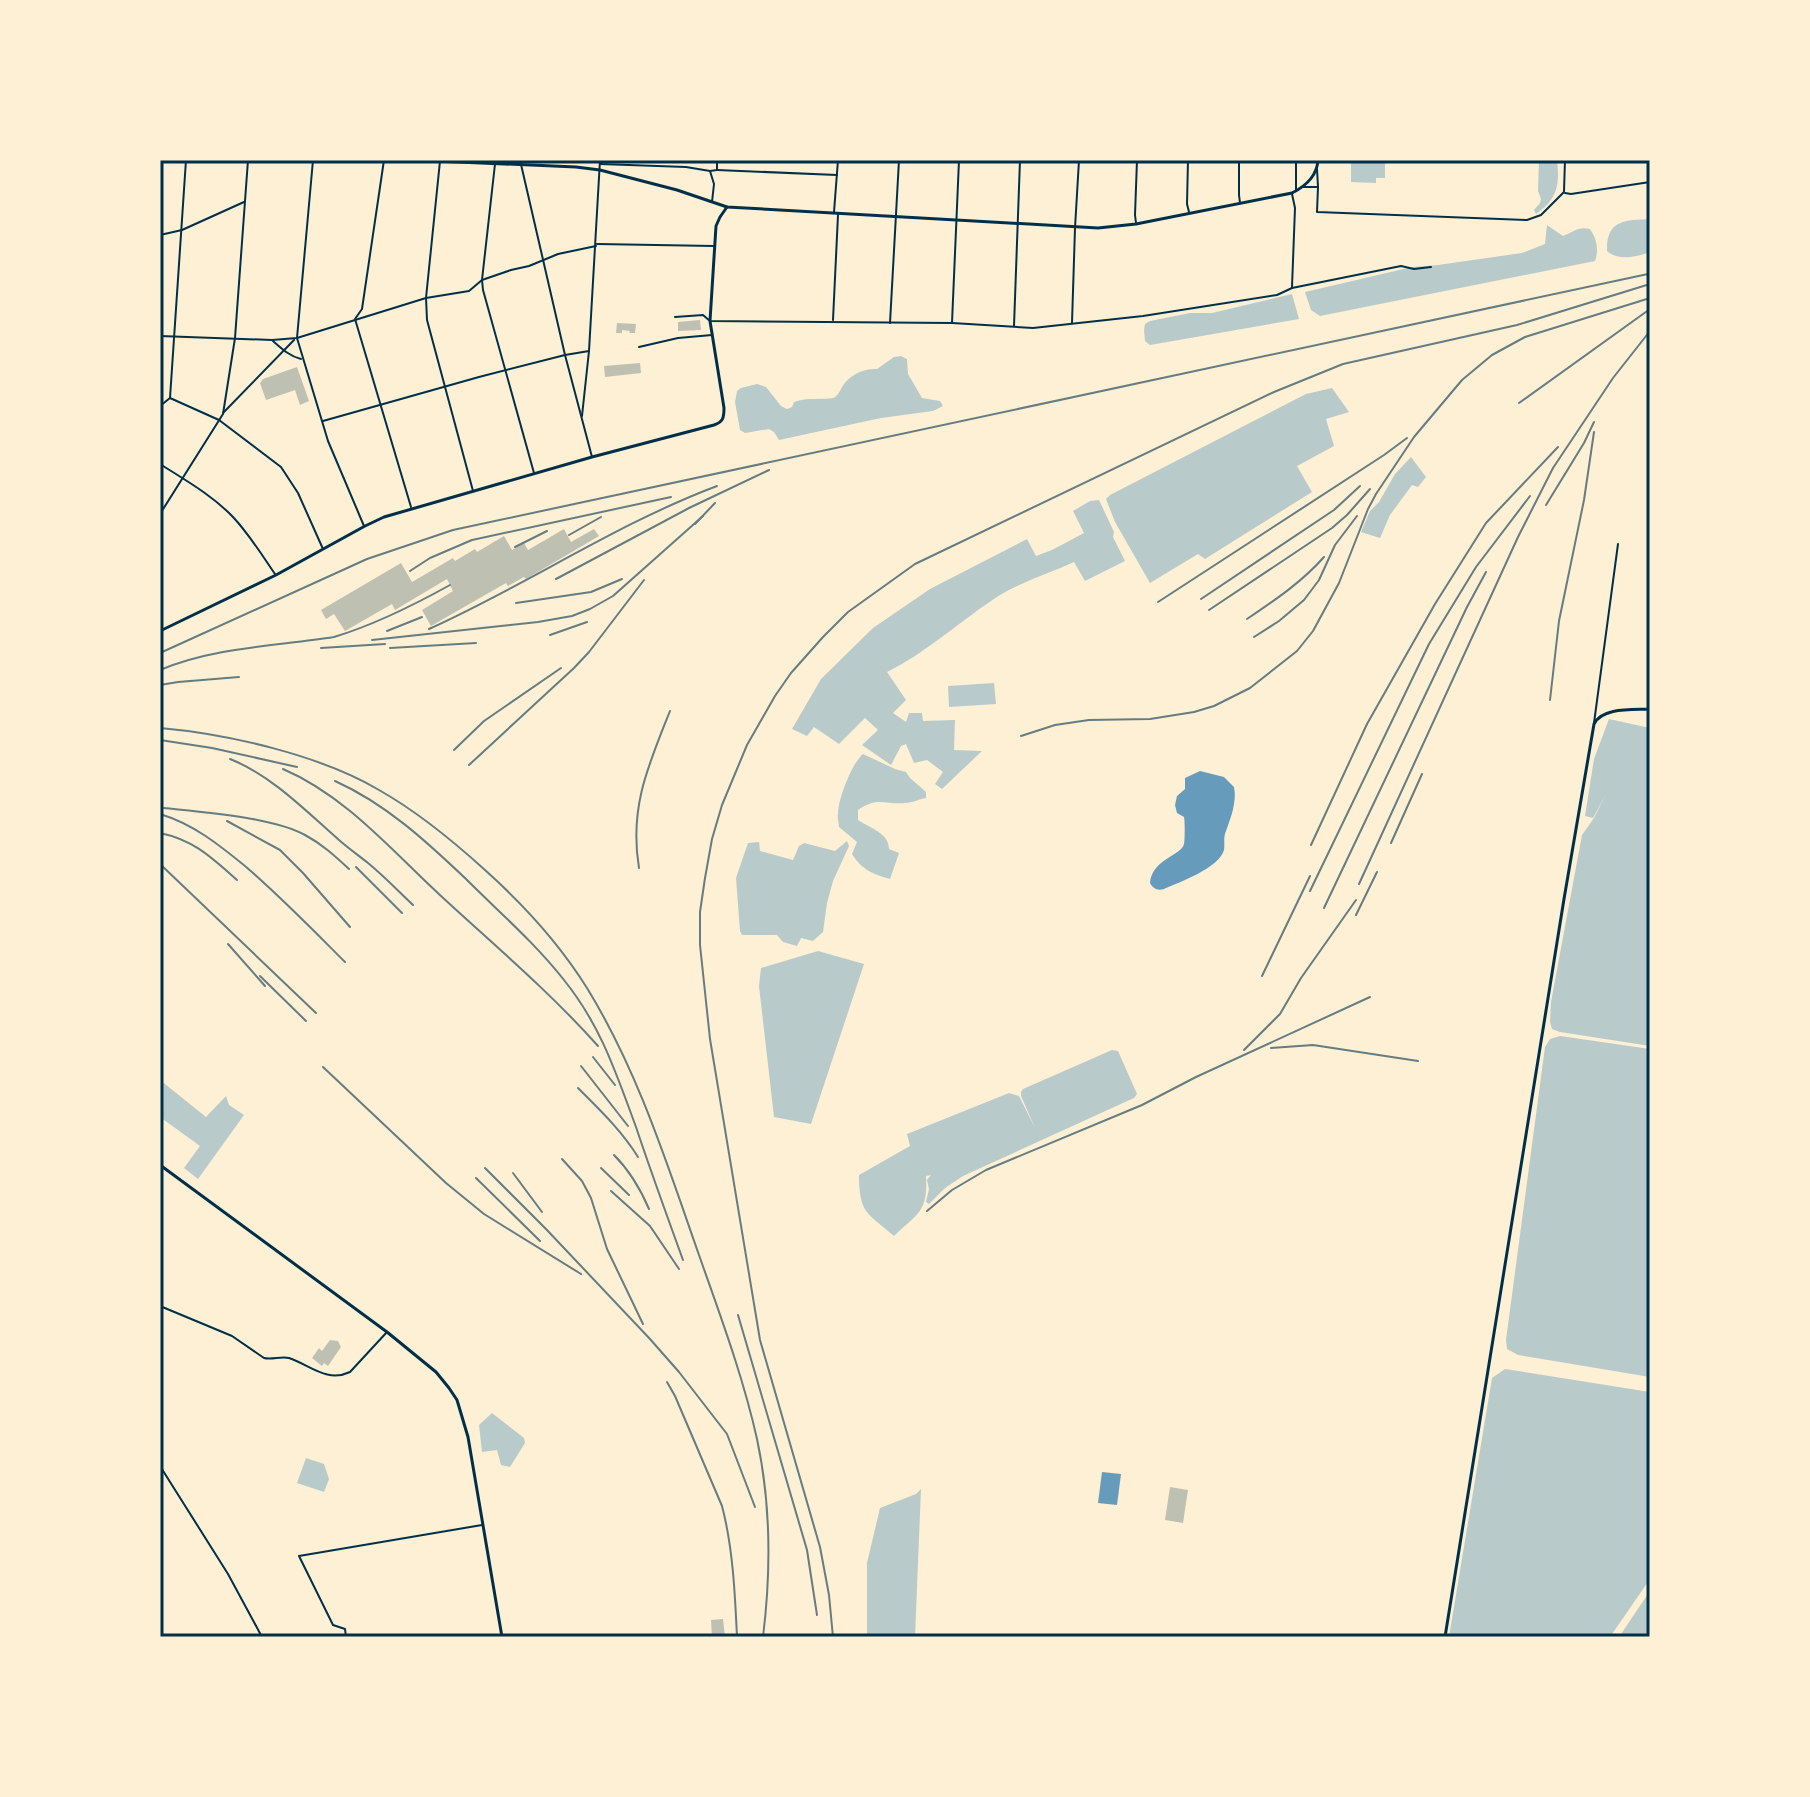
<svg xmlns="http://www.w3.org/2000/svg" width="1810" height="1797" font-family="'Fira Sans',sans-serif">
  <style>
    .green { fill: #b9caca }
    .water { fill: #669bbc }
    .building { fill: #bec0b2 }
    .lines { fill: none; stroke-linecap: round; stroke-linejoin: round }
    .minor { stroke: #003049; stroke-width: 2 }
    .tertiary { stroke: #003049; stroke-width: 3 }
    .secondary { stroke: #003049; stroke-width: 3 }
    .rail { stroke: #657d81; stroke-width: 2 }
    .neatline { fill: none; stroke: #003049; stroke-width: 3 }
  </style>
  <rect width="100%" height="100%" fill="#fdf0d5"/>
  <g class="green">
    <polygon points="1351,160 1385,160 1385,178 1376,178 1376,183 1351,182"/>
    <path d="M1539,160l18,1c3,25 0,38 -21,53l-2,-4 6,-7 1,-4 -3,-8z"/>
    <path d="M1650,219v33c-13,5 -32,9 -43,-1 -1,-31 18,-31 43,-32z"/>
    <path d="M1547,225l16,11c10,-4 16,-10 27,-7 7,10 9,21 5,32l-275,55 -9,-6 -6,-18 107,-25 26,-2 84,-12 23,-9z"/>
    <polygon points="1292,294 1299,319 1150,345 1145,341 1144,330 1145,324 1150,321 1190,313 1212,313"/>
    <path d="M901,356l6,3 1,15 14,24 18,3 3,5 -10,5 -52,7 -102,22 -5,-8 -5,-3 -24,4 -5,-3 -5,-28 2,-11 4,-3 16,-4 9,3 15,19 6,3 5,-2 2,-5c14,-5 26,-2 40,-4 4,-3 6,-7 8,-11 7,-12 22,-19 35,-18l17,-12z"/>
    <polygon points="1332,388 1349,412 1326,419 1334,446 1297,466 1312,492 1205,559 1198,554 1150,583 1115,522 1106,499 1110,495 1306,394"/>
    <polygon points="1411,457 1426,477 1418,487 1412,485 1390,515 1380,538 1361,532 1370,511 1379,502 1395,474"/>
    <path d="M1099,500l15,32 -1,5 12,24 -40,20 -11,-19c-24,11 -51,19 -74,33 -39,25 -71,56 -113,77l19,28 -13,13 13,9 3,-9h13l1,8 32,-1 -1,30 28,1 -40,38 -7,-5 8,-12 -16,-12 -13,3 -8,-19 -5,2 -10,19 -29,-20 16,-15 -13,-12 -26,26 -25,-17 -7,9 -15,-7 29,-50 52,-51 57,-39 97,-50 9,17 16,-6 32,-17 -11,-22 17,-10z"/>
    <polygon points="994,683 996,704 949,707 948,686"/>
    <polygon points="1609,719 1650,728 1650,1046 1560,1032 1552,1029 1550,1022 1551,1002 1582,835 1594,818 1606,794 1593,818 1585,816 1594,759"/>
    <path d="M863,754l32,15 11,3 4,6 16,14v6c-7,1 -14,5 -21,5 -20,2 -27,-7 -47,7v10c12,8 31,13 31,29l10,4 -9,26c-17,-5 -28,-9 -38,-25l5,-12 -18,-15c0,-4 -2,-9 -1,-13 0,-15 14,-51 25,-60z"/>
    <polygon points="847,841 849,846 833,881 827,903 823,932 813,941 801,938 797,946 783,942 777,935 742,935 740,931 736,878 748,843 759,842 760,851 793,860 799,846 804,843 835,851"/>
    <polygon points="818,951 864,964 811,1124 774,1117 759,986 761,968"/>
    <polygon points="1560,1036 1650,1049 1650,1377 1518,1355 1507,1349 1506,1340 1545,1047 1550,1039"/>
    <path d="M1112,1050l6,1 19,43 -3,4 -171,78 -18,12 -16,16 -3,-2 3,-13 -2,-9 4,-5 -5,1c2,36 -8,37 -32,60 -27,-23 -35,-23 -35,-61l51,-29 -3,-12 102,-41 10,3 16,32 -14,-32v-4l2,-3z"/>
    <polygon points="160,1080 206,1117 226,1096 229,1105 244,1115 198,1179 184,1168 200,1146 160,1117"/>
    <polygon points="1505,1369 1650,1392 1650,1579 1610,1637 1449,1637 1492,1378"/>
    <polygon points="492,1413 524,1438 525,1443 510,1467 501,1465 497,1450 482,1452 479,1425"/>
    <polygon points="306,1458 324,1464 329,1479 324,1492 297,1483"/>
    <polygon points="921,1489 915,1637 867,1637 867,1563 880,1508 916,1494"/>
    <polygon points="1650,1591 1650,1637 1619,1637"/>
  </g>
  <g class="water">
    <path d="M1200,771l24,6 10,10c3,15 -3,30 -8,44 -3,6 -1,13 -2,19 -5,18 -44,32 -60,39 -6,2 -11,0 -14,-6 2,-24 31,-27 34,-39 1,-3 1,-23 0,-27l-7,-4 -2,-8 2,-9 8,-7v-11z"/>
    <polygon points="1102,1472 1121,1474 1117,1505 1098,1503"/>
  </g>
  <g class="building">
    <polygon points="700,320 701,330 678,331 678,322"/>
    <polygon points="617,323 636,324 635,333 629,333 630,331 622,330 622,333 616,333"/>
    <polygon points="640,363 641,373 605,377 604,366"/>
    <polygon points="297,367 309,401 300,405 295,390 266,400 260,383 263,379"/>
    <polygon points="564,529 571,542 594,529 599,536 526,579 524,577 508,586 506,583 431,626 422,610 453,591 447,579 395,610 392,604 345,631 334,614 326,619 321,610 401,563 412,582 453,558 455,561 475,549 477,552 504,536 512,550 524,543 528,550"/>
    <polygon points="330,1340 338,1341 341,1347 328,1366 324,1363 322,1366 312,1358 319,1348 322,1351"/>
    <polygon points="1170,1487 1188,1490 1183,1523 1165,1520"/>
    <polygon points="723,1619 725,1637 712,1637 711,1620"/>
  </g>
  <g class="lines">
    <g class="minor">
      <polyline points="313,160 297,338 328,441 364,526"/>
      <polyline points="384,160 362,309 355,319 411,507"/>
      <polyline points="520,160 565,355 592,457"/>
      <polyline points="1188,160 1187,204 1189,212"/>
      <polyline points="1239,160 1239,195 1240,203"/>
      <polyline points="1296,160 1296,191"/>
      <polyline points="440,161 426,298 427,320 473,491"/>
      <polyline points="495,164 482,280 483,290 534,473"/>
      <polyline points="600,164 686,167 710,171"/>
      <polyline points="1317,169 1318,187"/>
      <polyline points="717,170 837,175"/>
      <polyline points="1303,187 1318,187 1317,212 1527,220 1541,215 1564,192"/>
      <polyline points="1564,191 1565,160"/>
      <polyline points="1565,193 1571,194 1650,182"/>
      <polyline points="712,202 714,184 710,171 717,170 717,160"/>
      <polyline points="834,212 838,160"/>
      <polyline points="1136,223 1135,215 1137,160"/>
      <polyline points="160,235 182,230 244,202"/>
      <polyline points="597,244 714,246"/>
      <polyline points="1292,287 1295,208 1292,194"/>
      <polyline points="675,317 703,315 710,321 952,323 1033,328 1143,316 1277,295 1292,288 1401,266 1414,269 1431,267"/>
      <polyline points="833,320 838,215"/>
      <polyline points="890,323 899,160"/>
      <polyline points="952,323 959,160"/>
      <polyline points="1072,323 1075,228 1079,160"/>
      <polyline points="1014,326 1020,160"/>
      <polyline points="160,336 272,340 297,338 426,298 469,291 482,280 511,270 529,266 558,254 596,246"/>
      <path d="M273,341c8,7 16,15 28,18"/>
      <polyline points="639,347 678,338 712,335"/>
      <polyline points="170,398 186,160"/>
      <polyline points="160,406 170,398 219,420 281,467 298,493 323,549"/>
      <polyline points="223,413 294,340"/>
      <polyline points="582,416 589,351 600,160"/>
      <polyline points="323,421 479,377 565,355 589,351"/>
      <path d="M160,464c25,16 52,31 73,53 16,17 29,38 42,57"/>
      <polyline points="160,514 223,414 235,338 248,160"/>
      <polyline points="1594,723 1618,544"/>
      <path d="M160,1306l72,30 32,22c8,2 17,-2 25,0 21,7 38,25 61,14l37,-40"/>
      <polyline points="160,1466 228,1574 262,1637"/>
      <polyline points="346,1637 345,1629 333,1625 299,1556 482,1525"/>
    </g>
    <g class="tertiary">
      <path d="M411,160l165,7 24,3 77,20 50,17 371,21 38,-4 156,-31c14,-7 25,-17 26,-33"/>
      <path d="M160,631l116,-56 89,-49 19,-9 208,-60 122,-32c9,-3 10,-7 10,-17l-14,-87 6,-95 4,-9 7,-10"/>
      <path d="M1445,1637l119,-738 30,-175c8,-17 39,-14 56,-15"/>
    </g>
    <polyline class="secondary" points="160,1165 387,1332 436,1372 449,1388 457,1400 468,1437 502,1637"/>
    <g class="rail">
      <polyline points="1519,403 1650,309"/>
      <polyline points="1546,505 1584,443 1594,422"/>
      <polyline points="695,524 715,503"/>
      <polyline points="569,535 601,517"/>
      <polyline points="515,547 547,531"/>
      <polyline points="410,571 430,558 472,540 671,497"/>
      <polyline points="556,579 689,508 769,470"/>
      <polyline points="1201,599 1334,510 1360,486"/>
      <polyline points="1158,602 1384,455 1407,438"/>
      <polyline points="516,603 591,592 622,579"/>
      <polyline points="1209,610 1332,528 1347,515 1370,489"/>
      <path d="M1247,619c28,-19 55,-37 77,-62"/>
      <path d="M429,629c98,-44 187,-105 288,-143"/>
      <polyline points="387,631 422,617"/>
      <polyline points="550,635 587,622"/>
      <polyline points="1254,637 1279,621 1304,600 1319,580 1335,545 1357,516"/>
      <polyline points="372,640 538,622 572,616 590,609 613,596 703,516"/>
      <polyline points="321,648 385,644"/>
      <polyline points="390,648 476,643"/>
      <polyline points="160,653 367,559 453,530 1648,274"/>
      <path d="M160,670c54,-23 117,-24 174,-33 40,-12 80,-32 116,-52"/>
      <polyline points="160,685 178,682 239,677"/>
      <polyline points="1550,700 1559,621 1584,500 1594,432"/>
      <path d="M160,728c68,6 160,27 219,62 39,22 73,50 106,80 39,35 74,73 102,118 51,83 80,176 112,267 21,60 44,121 58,184 14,65 14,133 6,198"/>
      <polyline points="1021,736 1055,725 1089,720 1150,719 1194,712 1214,706 1250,688 1297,651 1313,631 1339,583 1368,509 1376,494 1414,437 1462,380 1492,355 1525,337 1650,298"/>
      <polyline points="160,740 212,748 297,767"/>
      <polyline points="454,750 484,721 561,668"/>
      <path d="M230,759c41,16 76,52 109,81 9,8 19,15 29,23 16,13 30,28 45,42"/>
      <polyline points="469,765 574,668 589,652 644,580"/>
      <path d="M283,769c63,27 109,82 158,127 53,49 109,96 157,150"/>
      <path d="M335,781c51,23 91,60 131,98 33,33 69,64 98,101 37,46 52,93 72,147 15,45 31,89 47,133"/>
      <path d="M164,808c38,4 108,9 141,27 17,9 30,21 44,34"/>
      <path d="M160,814c33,10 58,30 85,52 35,30 67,63 100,96"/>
      <polyline points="227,821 280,850 303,873 350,927"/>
      <path d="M160,833c34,7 52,25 77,47"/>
      <polyline points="1391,843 1422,774"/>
      <polyline points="1311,845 1367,724 1435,604 1486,523 1558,447"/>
      <polyline points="160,864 316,1013"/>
      <polyline points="356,867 402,913"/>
      <path d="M639,868c-10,-60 9,-102 31,-157"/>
      <polyline points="1359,884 1518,537 1553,468 1613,378 1650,331"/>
      <polyline points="1310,891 1429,644 1476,567 1530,496"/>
      <polyline points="1324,908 1467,607 1486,572"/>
      <polyline points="1356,915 1377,872"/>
      <polyline points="228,944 265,986"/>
      <polyline points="260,976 306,1021"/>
      <polyline points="1262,976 1310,876"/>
      <polyline points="1271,1048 1313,1045 1418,1061"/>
      <polyline points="1244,1050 1280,1014 1301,978 1356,900"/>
      <polyline points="593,1057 615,1085"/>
      <polyline points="581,1066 628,1126"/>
      <polyline points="323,1067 446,1183 484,1214 581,1274"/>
      <path d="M578,1088c22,22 44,43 60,69"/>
      <path d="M614,1155c16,16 26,33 35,54"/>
      <polyline points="562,1159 582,1181 591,1198 607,1249 643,1324"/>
      <polyline points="485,1168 546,1229 650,1339 679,1372 727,1434 755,1507"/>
      <polyline points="601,1168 629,1195"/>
      <polyline points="513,1173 542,1212"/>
      <polyline points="476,1178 540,1241"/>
      <polyline points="611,1191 650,1226 679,1269"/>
      <polyline points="927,1211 952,1190 986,1170 1142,1105 1196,1077 1370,997"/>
      <polyline points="738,1315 807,1550 817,1615"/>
      <path d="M667,1382l8,14 47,110c11,42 13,88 15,131"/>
      <polyline points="833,1637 829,1595 820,1547 760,1340 710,1039 700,945 700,912 705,878 712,839 722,805 747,745 775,696 791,673 823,637 848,612 915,564 1274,392 1343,364 1517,325 1650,284"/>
    </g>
  </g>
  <rect width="1810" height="1797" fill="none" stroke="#fdf0d5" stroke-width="324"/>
  <rect x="162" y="162" width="1486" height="1473" class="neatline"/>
</svg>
